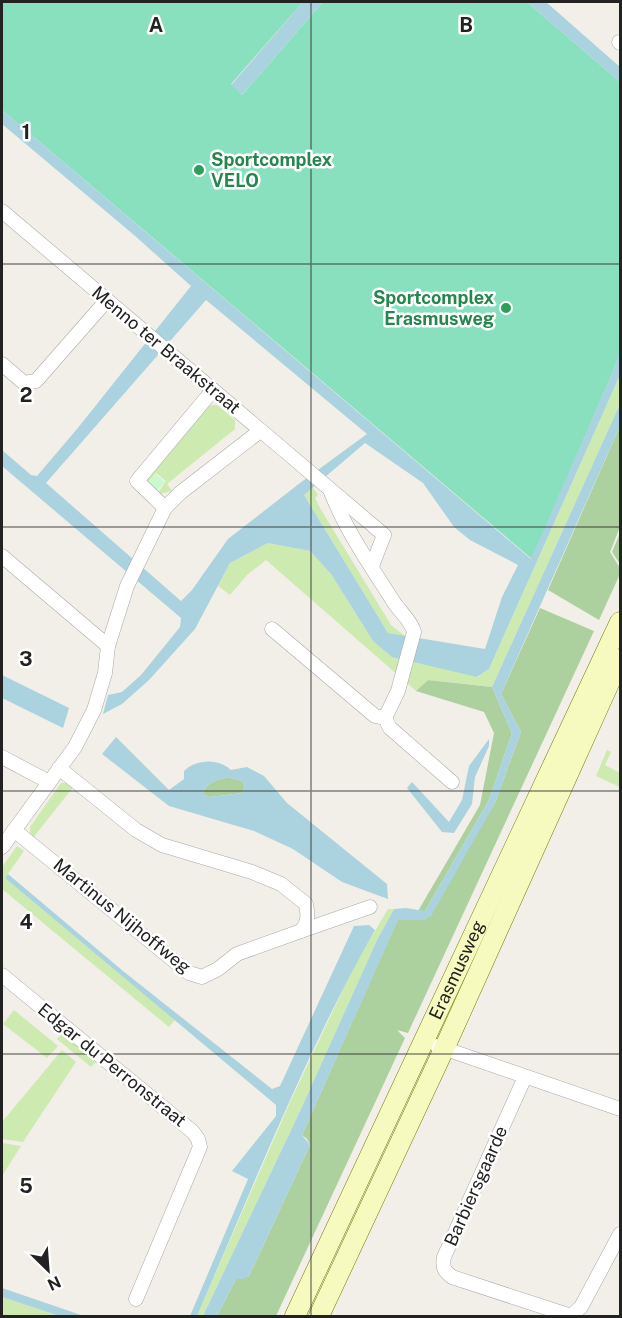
<svg xmlns="http://www.w3.org/2000/svg" width="622" height="1318" font-family="'Public Sans',sans-serif">
  <style>
    .grass { fill: #cdebb0 }
    .forest { fill: #add19e }
    .park { fill: #c8facc }
    .pitch { fill: #88e0be }
    .water { fill: #aad3df; fill-rule: evenodd }
    .lines { fill: none; stroke-linecap: round; stroke-linejoin: round }
    .minor-casing { stroke: #a9a9a9; stroke-width: 15 }
    .secondary-casing { stroke: #707d05; stroke-width: 21 }
    .minor { stroke: #fff; stroke-width: 14 }
    .secondary { stroke: #f7fabf; stroke-width: 20 }
    .grid { fill: none; stroke: #222; stroke-width: 1.5; stroke-opacity: 0.55 }
    .leisure-dot { fill: #2e9e5b; stroke: #fff; stroke-width: 2 }
    .labels { text-anchor: middle; stroke-width: 5; stroke-linejoin: round; paint-order: stroke }
    .leisure-label { font-size: 18px; font-weight: bold; fill: #27864d; stroke: #fff; text-anchor: start }
    .street-label { font-size: 18px; fill: #222; stroke: #fff }
    .grid-label { font-size: 20px; text-anchor: middle; font-weight: bold; fill: #222; stroke: #fff; stroke-width: 5; stroke-linejoin: round; paint-order: stroke }
  </style>
  <rect width="100%" height="100%" fill="#f2efe9"/>
  <g class="grass">
    <polygon points="620,375 620,404 492,687 428,680 416,691 266,560 247,575 230,595 218,586 230,563 268,543 310,551 331,574 373,641 478,677 489,669"/>
    <polygon points="212,405 217,405 235,420 235,429 167,484 172,491 160,494 158,493 166,481 156,473 147,483 146,479 207,407"/>
    <polygon points="313,487 318,495 315,498 320,508 391,625 405,636 388,633 304,495"/>
    <polygon points="607,750 611,752 605,765 620,773 620,787 596,776"/>
    <polygon points="61,783 70,783 74,786 33,838 30,833 30,827"/>
    <polygon points="17,846 24,851 5,878 175,1020 169,1027 2,889 2,867"/>
    <polygon points="388,909 394,909 377,940 301,1109 203,1316 197,1316 290,1102 354,966"/>
    <polygon points="14,1010 58,1046 47,1058 3,1024"/>
    <polygon points="64,1032 98,1060 91,1067 57,1039"/>
    <polygon points="62,1050 76,1062 23,1142 2,1139 2,1122"/>
    <polygon points="2,1143 21,1146 2,1176"/>
    <polygon points="2,1297 59,1316 2,1316"/>
  </g>
  <g class="forest">
    <polygon points="620,426 620,527 610,552 620,568 620,574 599,620 548,590"/>
    <polygon points="620,533 620,564 612,552"/>
    <polygon points="540,608 594,631 408,1033 397,1030 405,1038 276,1316 217,1316 236,1279 249,1276 310,1145 307,1139 302,1135 398,919 424,920 495,803 521,732 501,694"/>
    <polygon points="428,680 492,687 512,733 489,800 425,911 418,911 480,805 494,733 484,712 416,691"/>
    <path d="M227,777l15,4 3,6 -3,6 -33,4 -6,-3c2,-11 14,-14 24,-17z"/>
  </g>
  <polygon class="park" points="155,474 165,482 156,491 147,483"/>
  <polygon class="pitch" points="2,2 303,2 231,84 242,95 323,2 527,2 620,82 620,355 532,559 2,110"/>
  <g class="water">
    <polygon points="303,2 323,2 242,95 231,85"/>
    <polygon points="527,2 546,2 620,67 620,82"/>
    <path d="M2,110l529,449 89,-204v20l-131,294 -12,8 -85,-20 -19,-16 -42,-67 -21,-23 -42,-8 -38,20 -35,66 -46,51 -27,24 -19,10 5,-19 14,-3 19,-17 39,-48 1,-9 -179,-152v-16l29,25 6,1 40,-47 114,-143 -57,-51 -132,-111zM206,300l161,134 -67,49 -72,56 -36,51 -11,11 -135,-118zM365,443l58,40 31,44 16,13 48,25 -16,32 -17,52 -97,-16 -84,-138z"/>
    <polygon points="620,404 620,426 501,694 521,732 495,803 431,916 424,920 398,920 302,1135 310,1145 249,1276 243,1279 236,1279 217,1316 203,1316 301,1109 377,940 394,909 406,908 425,911 489,800 512,733 492,687"/>
    <polygon points="2,675 69,708 63,728 2,698"/>
    <path d="M116,737l53,53 15,-11v-8c12,-12 34,-13 47,-1l16,-3 17,9 23,27 100,81 1,15 -46,-17 -49,-33 -39,-18 -85,-25 -67,-52zM227,777l15,4 3,6 -3,6 -33,4 -6,-3c2,-11 14,-14 24,-17z"/>
    <polygon points="489,739 489,746 475,777 472,804 454,833 442,832 407,788 412,782 449,822 462,800 469,766"/>
    <path d="M8,874l115,97 149,118 8,-3 74,-160 15,-1 6,5c-70,123 -122,257 -178,386h-7l58,-137 -16,-8 44,-55v-11l-271,-227z"/>
    <polygon points="2,1288 84,1316 59,1316 2,1297"/>
  </g>
  <g class="lines">
    <g class="minor-casing">
      <g id="minor">
        <polyline points="619,42 620,43"/>
        <polyline points="2,211 384,535 372,566"/>
        <polyline points="2,364 24,383 36,381 107,300"/>
        <path d="M331,492c15,39 40,74 62,109 6,10 18,19 21,31l-16,59 -13,27"/>
        <polyline points="165,508 137,481 213,390"/>
        <polyline points="2,556 108,646"/>
        <polyline points="272,629 375,716 385,718 390,728 452,782"/>
        <polyline points="2,757 49,782"/>
        <path d="M14,830l175,143 13,4 16,-8 19,-15 64,-23c8,-9 7,-16 5,-27l-25,-20 -29,-12 -90,-27 -26,-15 -77,-62"/>
        <polyline points="2,847 75,747 94,710 105,673 108,646 127,586 165,508 180,493 260,431"/>
        <polyline points="301,931 370,907"/>
        <polyline points="2,975 193,1132 198,1139 200,1147 136,1299"/>
        <polyline points="437,1046 620,1109"/>
        <path d="M525,1077l-81,180c-2,10 0,14 8,20l119,39 10,-9 39,-73"/>
      </g>
    </g>
    <g class="secondary-casing">
      <g id="secondary">
        <path id="s1" d="M295,1316l325,-694"/>
        <polyline points="319,1316 444,1049 620,659"/>
      </g>
    </g>
    <use href="#minor" class="minor"/>
    <use href="#secondary" class="secondary"/>
  </g>
  <path class="grid" d="M311,2v1314M2,264h618M2,527h618M2,791h618M2,1054h618"/>
  <g class="leisure-dot">
    <circle cx="199" cy="170" r="6"/>
    <circle cx="506" cy="308" r="6"/>
  </g>
  <g class="labels">
    <g class="leisure-label">
      <text x="211" y="166">Sportcomplex<tspan x="211" dy="21">VELO</tspan></text>
      <text x="494" y="304" text-anchor="end">Sportcomplex<tspan x="494" dy="21">Erasmusweg</tspan></text>
    </g>
    <g class="street-label">
      <text transform="translate(166 350) rotate(40)" y="6">Menno ter Braakstraat</text>
      <text transform="translate(122 916) rotate(39)" y="6">Martinus Nijhoffweg</text>
      <text dy="6" stroke="none"><textPath href="#s1" startOffset="382">Erasmusweg</textPath></text>
      <text transform="translate(112 1065) rotate(39)" y="6">Edgar du Perronstraat</text>
      <text transform="translate(476 1186) rotate(-66)" y="6">Barbiersgaarde</text>
    </g>
  </g>
  <g class="grid-label">
    <text x="156" y="32">A</text>
    <text x="466" y="32">B</text>
    <text x="26" y="139">1</text>
    <text x="26" y="402">2</text>
    <text x="26" y="666">3</text>
    <text x="26" y="929">4</text>
    <text x="26" y="1193">5</text>
  </g>
  <rect width="622" height="1318" fill="none" stroke="#222222" stroke-width="6"/>
  <g transform="translate(48 1270) rotate(155)" stroke="#ffffff" stroke-width="4.5" paint-order="stroke">
  <path d="M0-4.5L10 22L0 15L-10 22Z" fill="#222222"/>
  <text y="-9" font-size="16" font-weight="bold" text-anchor="middle" fill="#222222">N</text>
  </g>
</svg>
